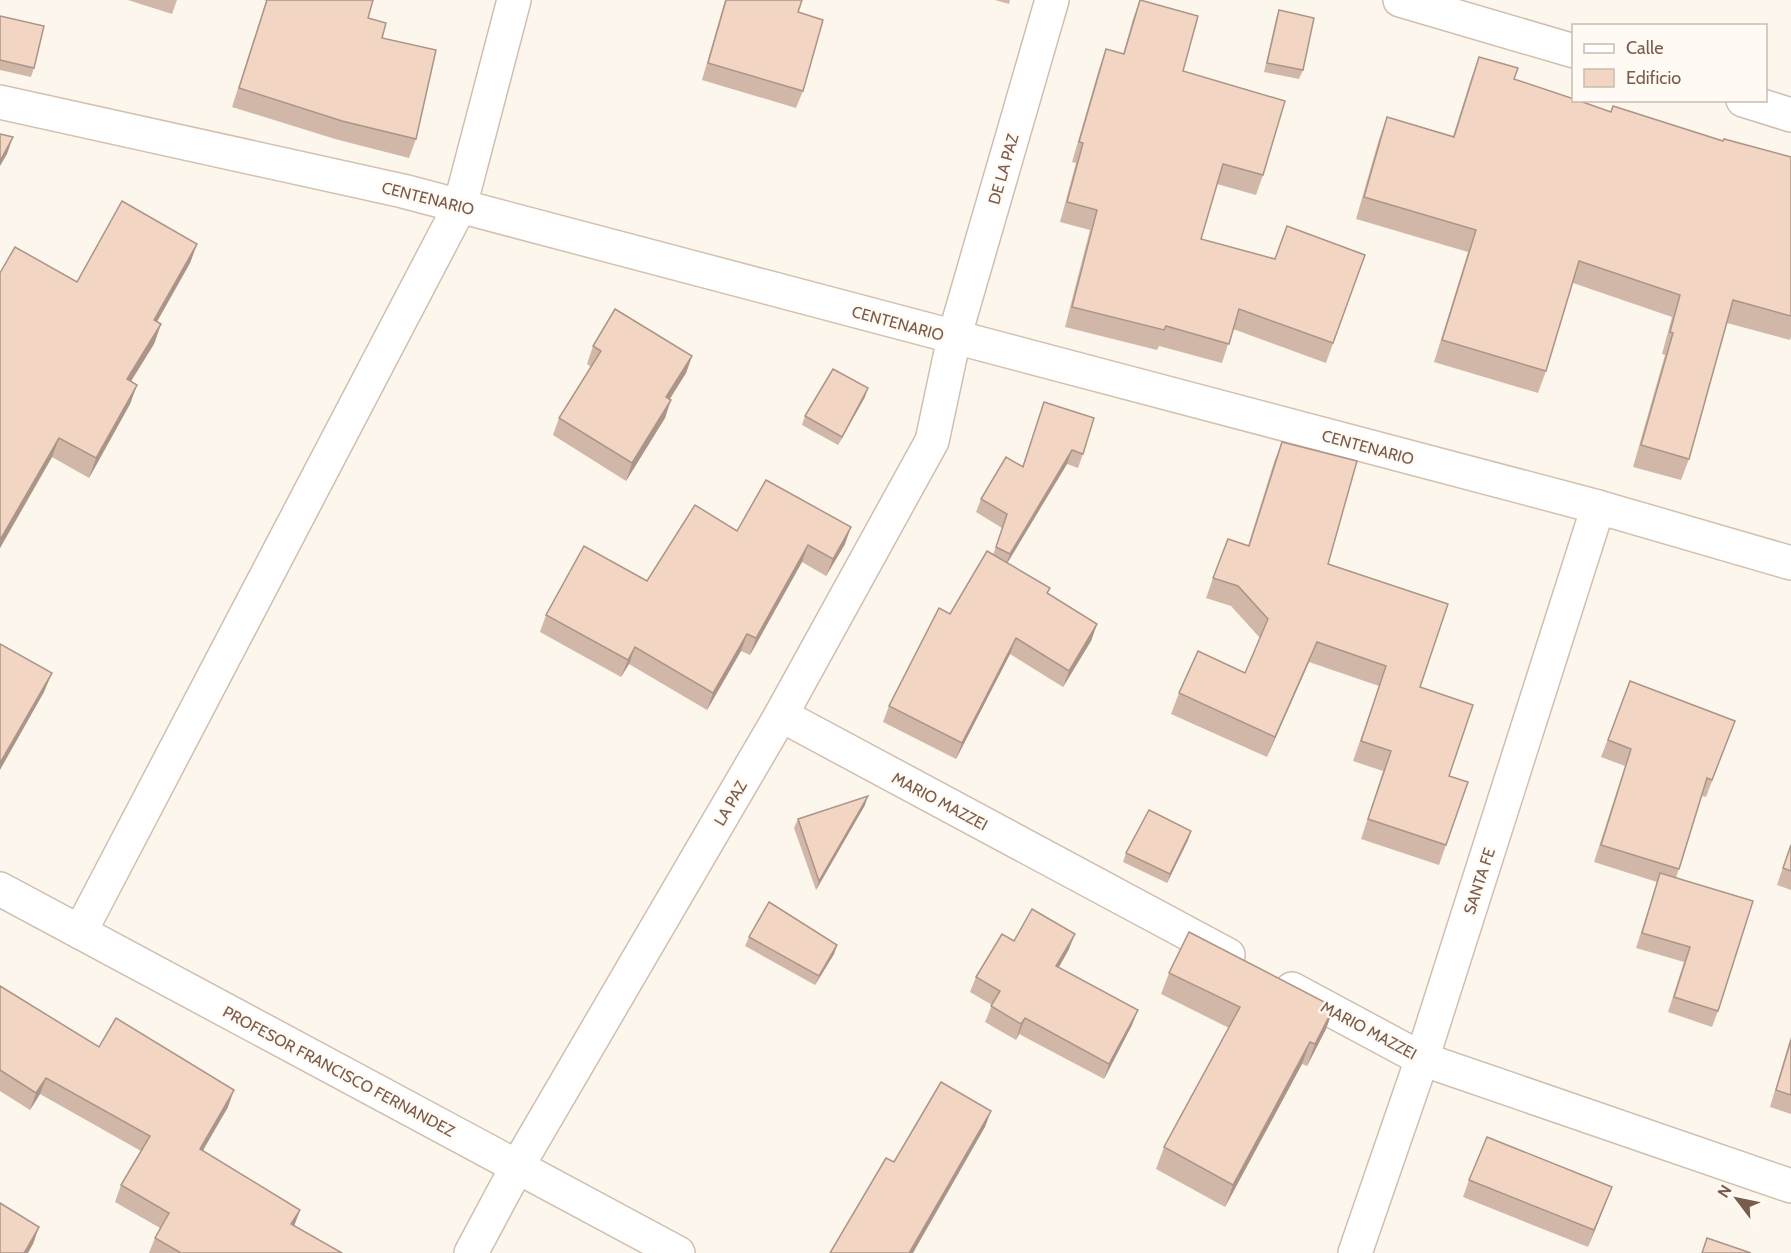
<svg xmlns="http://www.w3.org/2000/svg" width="1791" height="1253" font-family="Cabin,sans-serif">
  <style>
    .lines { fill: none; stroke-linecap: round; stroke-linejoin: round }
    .street-casing { stroke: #d1beb0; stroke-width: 36 }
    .secondary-casing { stroke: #d6c0b0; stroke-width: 36 }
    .street { stroke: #fff; stroke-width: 33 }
    .secondary { stroke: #fff; stroke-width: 33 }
    .wall { fill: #d1b7a8 }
    .shaded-wall { fill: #aa9588 }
    .building { fill: #f3d5c3; stroke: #aa9588; stroke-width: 1.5 }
    .labels { text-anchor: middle; stroke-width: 4.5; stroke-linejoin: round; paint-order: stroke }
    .street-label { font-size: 16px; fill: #7a5c4d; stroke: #fffaf3 }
  </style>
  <rect width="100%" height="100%" fill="#fdf6ec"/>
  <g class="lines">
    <g class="street-casing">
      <g id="street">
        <polyline points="1400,0 1574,51"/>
        <polyline points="1743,100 1791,115"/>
        <polyline points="781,715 1228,955"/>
        <polyline points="0,889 678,1253"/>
        <polyline points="80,932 460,206 514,0"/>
        <polyline points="1292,989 1422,1059 1791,1186"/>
        <polyline points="471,1253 517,1167 781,715 932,441 954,338 1052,0"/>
        <polyline points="1355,1253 1422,1059 1598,507"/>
      </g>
    </g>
    <g class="secondary-casing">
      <polyline id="secondary" points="0,102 403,191 1598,507 1791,563"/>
    </g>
    <use href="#street" class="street"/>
    <use href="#secondary" class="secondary"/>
  </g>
  <g class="wall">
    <polygon points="128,0 177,0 172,14"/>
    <polygon points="264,0 373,0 368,18 382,38 416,139 409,158 335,139 232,107 266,1"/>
    <polygon points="725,0 802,0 798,12 803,91 796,108 702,80"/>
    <polygon points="995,0 1010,0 1009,4"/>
    <polygon points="1140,0 1183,71 1263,175 1256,195 1217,184 1201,239 1275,259 1365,255 1326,363 1233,329 1222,363 1159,346 1157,350 1065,327 1090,230 1060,222 1076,163 1072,162 1099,69 1106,49 1123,54 1133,19"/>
    <polygon points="1279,10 1303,70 1299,79 1264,72 1276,19"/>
    <polygon points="0,16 34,68 31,77 0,70"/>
    <polygon points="1479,57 1514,79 1611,112 1723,141 1791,157 1791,337 1790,340 1727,323 1689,459 1681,480 1633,467 1665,355 1662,354 1672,317 1573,283 1546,371 1538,393 1434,362 1468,252 1356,219 1379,139 1387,117 1453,136 1471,79"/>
    <polygon points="197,244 190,263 157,322 161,324 154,344 131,381 137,385 130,404 89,478 52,457 0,548 0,273 77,282"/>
    <polygon points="593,346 692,356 686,373 670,399 665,418 626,481 553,435 559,418 591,367 587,364"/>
    <polygon points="865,397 838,445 802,425 805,416"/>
    <polygon points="1044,402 1083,454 1078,468 1067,464 1007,563 1048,594 1097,624 1091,641 1063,687 1010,654 956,759 883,722 889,706 950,614 993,555 1002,528 976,512 981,499 1022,467"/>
    <polygon points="1282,442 1328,564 1420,687 1449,776 1446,845 1439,865 1361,839 1383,771 1353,761 1379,686 1309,662 1267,757 1171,714 1179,693 1245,673 1260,638 1231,606 1206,598 1213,578 1248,546 1274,462"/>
    <polygon points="737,531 845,544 826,576 802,562 750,655 741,651 707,710 629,664 621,677 540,632 546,615 647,581"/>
    <polygon points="1630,681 1735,721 1706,797 1702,796 1676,878 1718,1011 1712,1027 1668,1012 1684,962 1636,948 1657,882 1594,862 1625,766 1601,757"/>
    <polygon points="865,805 816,890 794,828 798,819"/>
    <polygon points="1191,831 1188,840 1167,883 1123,862 1126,853"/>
    <polygon points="1791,843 1791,890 1777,885"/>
    <polygon points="749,937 837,945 834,954 815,985 745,946"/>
    <polygon points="1014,941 1069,949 1059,967 1132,1025 1104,1079 1019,1034 1016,1040 985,1022 992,1005 970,992 976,977"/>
    <polygon points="1169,973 1334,1007 1326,1029 1307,1066 1302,1064 1225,1207 1156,1169 1164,1147 1229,1028 1161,994"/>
    <polygon points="0,986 99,1047 228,1107 202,1151 300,1210 294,1226 342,1253 149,1253 155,1238 160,1228 115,1202 121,1185 141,1151 40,1094 30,1110 0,1091"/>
    <polygon points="1791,1036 1791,1114 1770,1107"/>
    <polygon points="1469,1180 1605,1205 1588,1247 1463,1197"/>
  </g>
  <g class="shaded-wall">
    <polygon points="13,137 7,154 0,166 0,161"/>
    <polygon points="197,244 190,263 147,339 154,320"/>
    <polygon points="161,324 154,344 120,399 127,379"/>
    <polygon points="692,356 686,373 660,414 666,397"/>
    <polygon points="137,385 130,404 89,478 96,458"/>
    <polygon points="868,388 865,397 838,445 842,437"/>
    <polygon points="671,400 665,418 626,481 632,463"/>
    <polygon points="59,438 52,457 0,548 0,540"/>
    <polygon points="1072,450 1067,464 1005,567 1010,554"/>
    <polygon points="851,527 845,544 826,576 833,559"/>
    <polygon points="808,545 802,562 750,655 756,638"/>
    <polygon points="1097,624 1091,641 1063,687 1069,671"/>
    <polygon points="747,634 741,651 707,710 713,693"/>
    <polygon points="1016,638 1010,654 956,759 962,743"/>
    <polygon points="1317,642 1309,662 1267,757 1275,737"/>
    <polygon points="635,647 629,664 621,677 628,660"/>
    <polygon points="52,673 44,692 0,770 0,763"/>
    <polygon points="868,796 865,805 816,890 819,881"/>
    <polygon points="1191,831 1188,840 1167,883 1170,874"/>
    <polygon points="1075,934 1069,949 1051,981 1056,966"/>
    <polygon points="837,945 834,954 815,985 819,976"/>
    <polygon points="1334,1007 1326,1029 1307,1066 1315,1044"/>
    <polygon points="1138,1010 1132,1025 1104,1079 1109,1064"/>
    <polygon points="1025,1018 1019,1034 1016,1040 1021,1024"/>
    <polygon points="1310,1042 1302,1064 1225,1207 1233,1185"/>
    <polygon points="46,1078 40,1094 30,1110 36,1093"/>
    <polygon points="234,1090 228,1107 194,1166 200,1149"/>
    <polygon points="991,1111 985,1127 913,1253 909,1253"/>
    <polygon points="1612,1187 1605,1205 1588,1247 1594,1230"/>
    <polygon points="300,1210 294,1226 291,1224"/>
    <polygon points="39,1227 33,1244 28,1253 24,1253"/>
  </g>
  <g class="building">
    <polygon points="267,0 373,0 368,18 386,23 382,38 436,50 416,139 342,121 239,88"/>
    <polygon points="726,0 802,0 798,12 823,20 803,91 708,63"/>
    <polygon points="1140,0 1198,16 1183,71 1285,101 1263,175 1223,164 1201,239 1275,259 1287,226 1365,255 1333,343 1239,309 1229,344 1166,326 1164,330 1072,307 1097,210 1067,202 1083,143 1079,142 1106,49 1124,54"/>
    <polygon points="1279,10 1314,18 1303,70 1267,63"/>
    <polygon points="0,16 44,26 34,68 0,60"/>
    <polygon points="1479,57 1518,68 1514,79 1574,99 1574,100 1577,100 1611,112 1613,106 1723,141 1724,139 1791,157 1791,316 1733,300 1689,459 1641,445 1673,333 1670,332 1680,295 1579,261 1546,371 1442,340 1476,230 1364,197 1387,117 1454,137"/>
    <polygon points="0,134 13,137 0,161"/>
    <polygon points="122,201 197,244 154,320 161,324 127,379 137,385 96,458 59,438 0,540 0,273 15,247 77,282"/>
    <polygon points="615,309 692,356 666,397 671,400 632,463 559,418 601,351 593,346"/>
    <polygon points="833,369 868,388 842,437 805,416"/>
    <polygon points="1044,402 1094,418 1083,454 1072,450 1010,554 996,547 1007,514 981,499 1006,457 1023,467"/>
    <polygon points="1282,442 1357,461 1328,564 1448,604 1420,687 1473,705 1449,776 1468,782 1446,845 1368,819 1391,751 1361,741 1386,666 1317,642 1275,737 1179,693 1198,651 1245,673 1268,619 1238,586 1213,578 1228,539 1249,546"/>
    <polygon points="766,480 851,527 833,559 808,545 756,638 747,634 713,693 635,647 628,660 546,615 584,546 647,581 695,505 737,531"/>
    <polygon points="987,551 1050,588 1047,593 1097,624 1069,671 1016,638 962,743 889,706 939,608 950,614"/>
    <polygon points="0,644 52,673 0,763"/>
    <polygon points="1630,681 1735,721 1712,780 1707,778 1679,869 1601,845 1631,749 1608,740"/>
    <polygon points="868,796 819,881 798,819"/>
    <polygon points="1149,810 1191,831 1170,874 1126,853"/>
    <polygon points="1791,845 1791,871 1783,868"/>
    <polygon points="1660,873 1753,901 1718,1011 1674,997 1690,947 1642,933"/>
    <polygon points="769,902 837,945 819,976 749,937"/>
    <polygon points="1032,909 1075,934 1056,966 1138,1010 1109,1064 1025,1018 1021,1024 991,1006 1000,991 976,977 1002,934 1014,941"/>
    <polygon points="1189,932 1334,1007 1315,1044 1310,1042 1233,1185 1164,1147 1240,1007 1169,973"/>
    <polygon points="0,986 99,1047 116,1018 234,1090 200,1149 300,1210 291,1224 342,1253 181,1253 155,1238 169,1213 121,1185 150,1136 46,1078 36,1093 0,1070"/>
    <polygon points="1791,1040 1791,1095 1776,1090"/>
    <polygon points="941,1082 991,1111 909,1253 830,1253 886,1158 894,1162"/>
    <polygon points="1487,1137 1612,1187 1594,1230 1469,1180"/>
    <polygon points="0,1203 39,1227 24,1253 0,1253"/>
    <polygon points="1707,1238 1751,1253 1702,1253"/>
  </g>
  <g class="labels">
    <g class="street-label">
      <text transform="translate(1003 169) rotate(-74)" y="6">DE LA PAZ</text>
      <text transform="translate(428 198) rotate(14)" y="6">CENTENARIO</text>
      <text transform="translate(898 323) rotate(15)" y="6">CENTENARIO</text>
      <text transform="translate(1368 447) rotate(15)" y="6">CENTENARIO</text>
      <text transform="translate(940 801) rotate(28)" y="6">MARIO MAZZEI</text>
      <text transform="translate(730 803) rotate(-60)" y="6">LA PAZ</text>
      <text transform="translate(1479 881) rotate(-72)" y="6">SANTA FE</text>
      <text transform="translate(1369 1030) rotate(28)" y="6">MARIO MAZZEI</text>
      <text transform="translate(339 1071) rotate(28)" y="6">PROFESOR FRANCISCO FERNANDEZ</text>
    </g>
  </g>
  <rect x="1572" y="24" width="195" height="78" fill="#fffaf3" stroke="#cabbb1" stroke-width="1.5"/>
  <rect x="1584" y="44" width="30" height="9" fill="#ffffff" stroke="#cabbb1" stroke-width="1.5"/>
  <text x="1626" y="54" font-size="18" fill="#7a5c4d">Calle</text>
  <rect x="1584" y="69" width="30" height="18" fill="#f3d5c3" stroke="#cabbb1" stroke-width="1.5"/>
  <text x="1626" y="84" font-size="18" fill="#7a5c4d">Edificio</text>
  <g transform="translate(1737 1199) rotate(302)" stroke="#fffaf3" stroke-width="4.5" paint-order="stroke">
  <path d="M0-4.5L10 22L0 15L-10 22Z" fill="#7a5c4d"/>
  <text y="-9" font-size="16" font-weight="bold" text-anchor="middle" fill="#7a5c4d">N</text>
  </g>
</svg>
